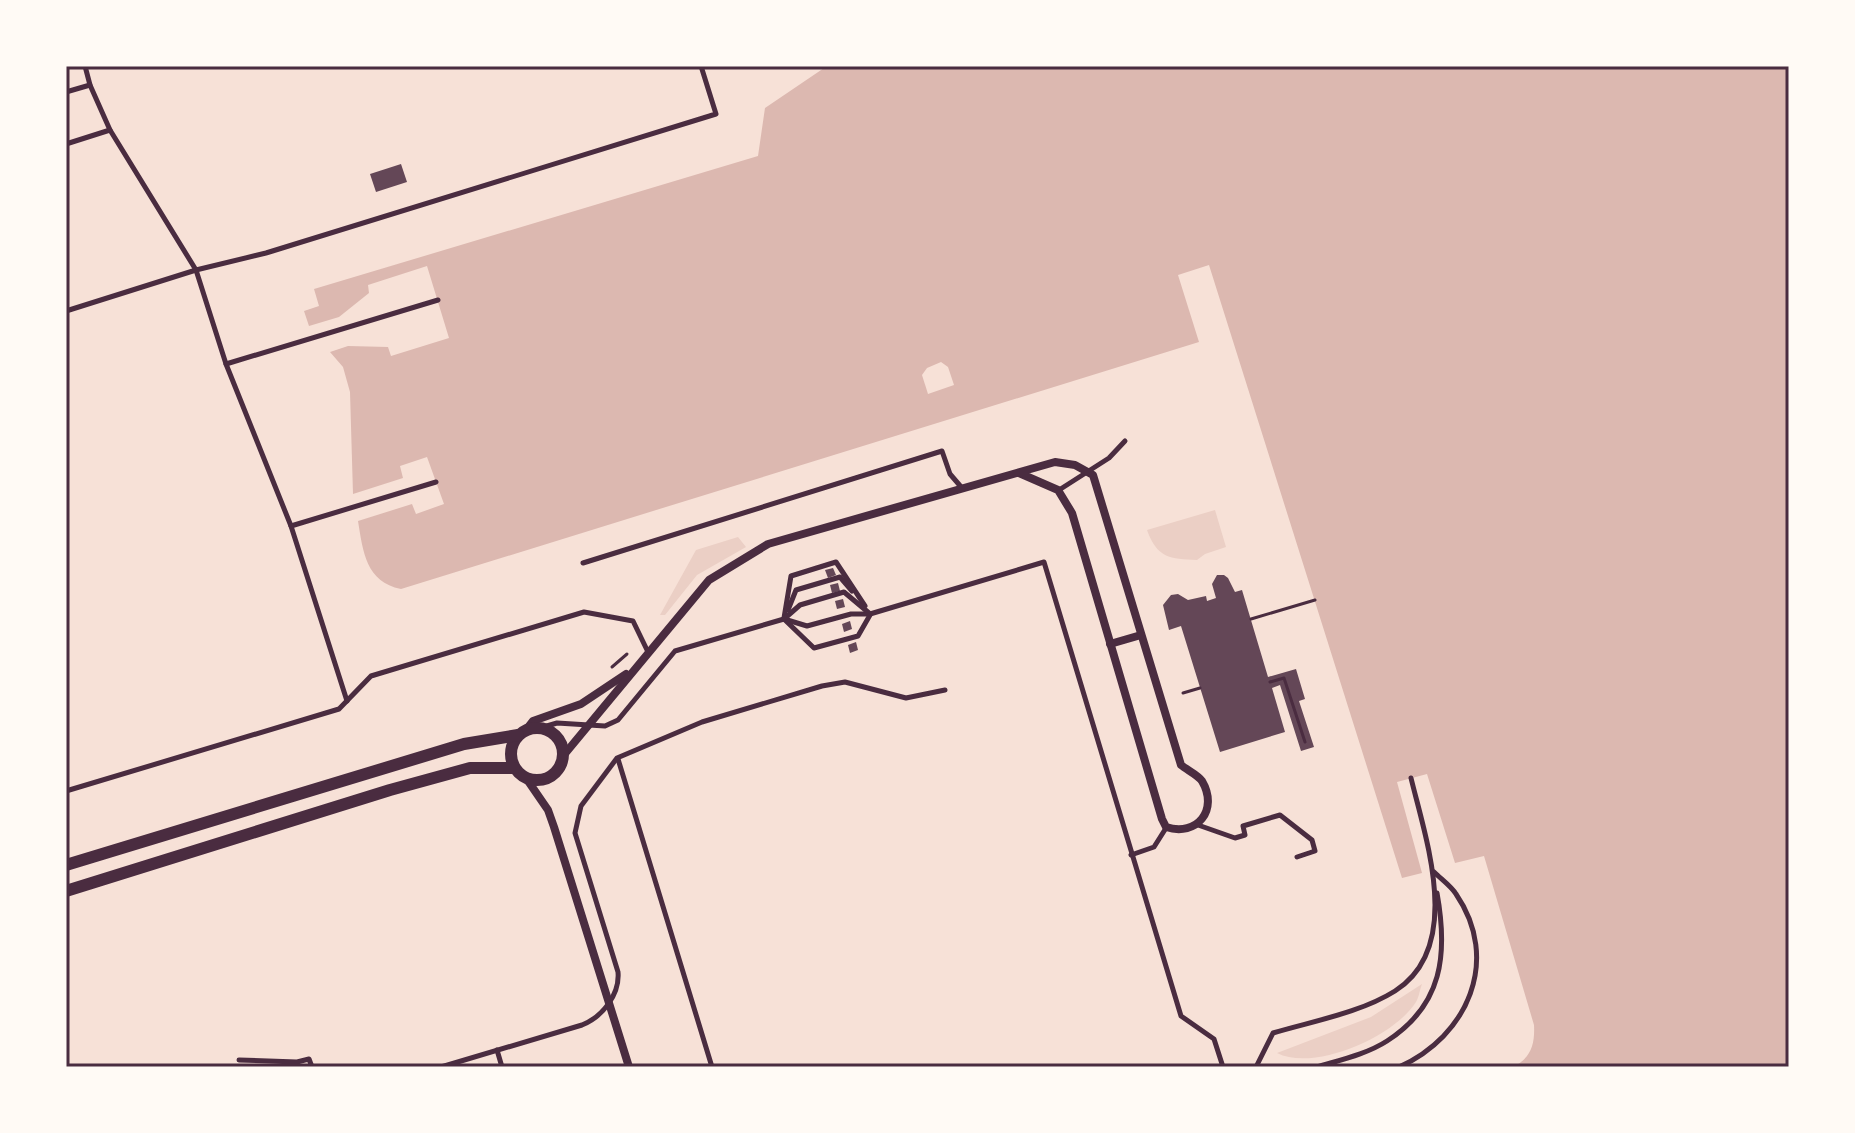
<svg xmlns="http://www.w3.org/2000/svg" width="1855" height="1133" font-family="'Public Sans',sans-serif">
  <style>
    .green { fill: #ebcfc5 }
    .water { fill: #dcb8b0 }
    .pier { fill: #f7e1d7 }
    .building { fill: #644757 }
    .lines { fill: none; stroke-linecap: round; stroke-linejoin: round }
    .path { stroke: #4a2c40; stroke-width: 3 }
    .service { stroke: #4a2c40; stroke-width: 5 }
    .minor { stroke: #4a2c40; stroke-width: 8 }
    .tertiary { stroke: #4a2c40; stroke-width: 12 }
    .neatline { fill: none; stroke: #4a2c40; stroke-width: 3 }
  </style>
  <rect width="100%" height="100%" fill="#f7e1d7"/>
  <g class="green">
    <path d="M1215,510l11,37 -21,7 -8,6c-27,-1 -40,-2 -50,-30z"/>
    <polygon points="738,537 746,547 697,575 665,615 660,615 696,550"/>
    <path d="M1422,984c-2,5 -3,13 -6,18 -22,35 -102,70 -139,51l94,-36z"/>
  </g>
  <path class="water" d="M827,66h962v1001h-276c18,-9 22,-23 21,-42l-50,-169 -29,7 -28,-89 -30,8 25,91 -20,5 -193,-613 -31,10 21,67 -798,247c-35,-7 -38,-37 -43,-68l54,-17 4,10 28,-10 -17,-47 -27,9 3,12 -50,16 -3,-102 -7,-25 -13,-15 18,-6 40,1 3,9 58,-18 -22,-72 -59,19 1,8 -30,24 -30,9 -5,-15 15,-5 -5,-17 444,-133 7,-48z"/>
  <polygon class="pier" points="941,362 948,367 954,385 928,394 922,375 927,368"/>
  <g class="building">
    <polygon points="401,164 407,182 376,192 370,174"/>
    <polygon points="833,568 836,575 828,578 825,570"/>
    <polygon points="1217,575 1224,575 1228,578 1235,592 1242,590 1268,677 1296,669 1305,699 1299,701 1314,747 1301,751 1280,685 1272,688 1285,732 1220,752 1181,626 1169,630 1163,605 1171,595 1178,594 1188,600 1206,596 1207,601 1216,598 1212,584"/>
    <polygon points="838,583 840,591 832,593 830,585"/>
    <polygon points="843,599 845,607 837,609 835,601"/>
    <polygon points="850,621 852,629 844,632 842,624"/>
    <polygon points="856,642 858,650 850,653 848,645"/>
  </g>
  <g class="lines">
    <g class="path">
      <polyline points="1251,619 1315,600"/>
      <polyline points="612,667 627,654"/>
      <polyline points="1270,682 1284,678 1305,742"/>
      <polyline points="1183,693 1200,688"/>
    </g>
    <g class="service">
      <polyline points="85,66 90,85 110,130 196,270 226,364 291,526 347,701"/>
      <polyline points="66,92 90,85"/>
      <polyline points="66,144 110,130"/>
      <polyline points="66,311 196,270 266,253 716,114 701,66"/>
      <polyline points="226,364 438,300"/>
      <polyline points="1059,490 1109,458 1125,441"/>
      <polyline points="291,526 436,482"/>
      <polyline points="583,563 942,451 950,474 962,488"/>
      <polyline points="788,610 796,590 840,577 852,591"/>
      <polyline points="784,618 791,576 836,562 865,606"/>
      <polyline points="784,619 807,626 851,614 870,614 1044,562 1181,1016 1214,1039 1223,1067"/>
      <polyline points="785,620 814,648 858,636 870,615"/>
      <polyline points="540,728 557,723 605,726 618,720 675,651 784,619 800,605 844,592 869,613"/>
      <polyline points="618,759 712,1067"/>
      <polyline points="66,791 339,709 371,676 584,612 633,621 648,652"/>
      <polyline points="1198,825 1235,838 1245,835 1243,826 1280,815 1312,840 1315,851 1297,857"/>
      <polyline points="1131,855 1154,847 1166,828"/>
      <polyline points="497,1050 502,1067"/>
      <polyline points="239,1060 297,1062 309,1059 312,1067"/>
      <path d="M441,1067l141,-42c20,-8 38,-30 36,-53l-43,-139 6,-27 36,-48 85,-36 120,-36 23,-4 61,16 39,-8"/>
      <path d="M1256,1067l17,-34c40,-12 87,-20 122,-42 69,-44 31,-151 16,-213"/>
      <path d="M1317,1067c23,-7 50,-13 70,-26 56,-36 61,-87 50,-148"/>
      <path d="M1399,1067c69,-31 102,-107 57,-173 -5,-8 -15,-15 -22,-22"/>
    </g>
    <g class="minor">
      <polyline points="1110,644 1141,635"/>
      <polyline points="526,730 533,721 581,704 626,674"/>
      <path d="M563,756l146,-176 59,-36 287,-82 20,3 18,10 88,290c6,5 17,10 21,16 17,29 -5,56 -36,46l-4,-8 -90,-306 -14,-23 -39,-17"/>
      <polyline points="526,778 548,810 554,827 629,1067"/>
    </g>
    <g class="tertiary">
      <circle cx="537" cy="754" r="26"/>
      <polyline points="66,865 464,744 518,735"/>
      <polyline points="66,891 390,790 470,768 514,768"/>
    </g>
  </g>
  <rect width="1855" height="1133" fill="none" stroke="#fffaf5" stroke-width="136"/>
  <rect x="68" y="68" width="1719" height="997" class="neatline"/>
</svg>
